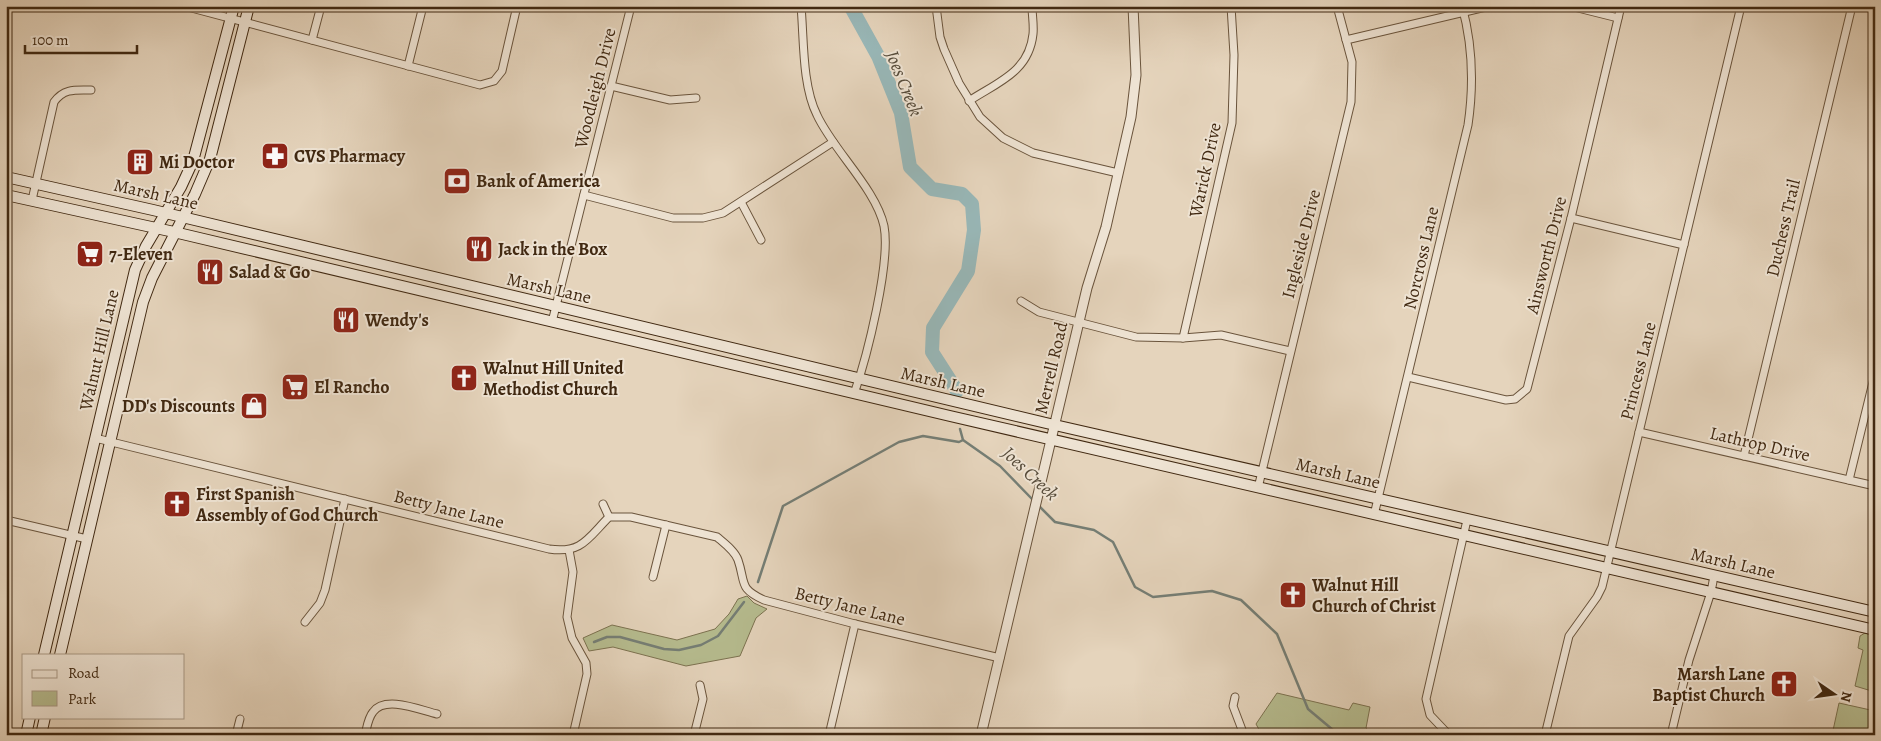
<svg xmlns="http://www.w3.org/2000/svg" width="1881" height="741" font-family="Alegreya,serif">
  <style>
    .green { fill: #b6bc8f; stroke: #7c7250 }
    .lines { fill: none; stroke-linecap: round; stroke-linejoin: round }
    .stream { stroke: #757e75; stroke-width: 2.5 }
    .river { stroke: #98b7b7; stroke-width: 14 }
    .minor-casing { stroke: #6a543c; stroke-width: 9 }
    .tertiary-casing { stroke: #6a543c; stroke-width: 11 }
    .secondary-casing { stroke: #412912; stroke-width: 12 }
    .minor { stroke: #eee3d3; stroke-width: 7 }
    .tertiary { stroke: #eee3d3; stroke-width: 9 }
    .secondary { stroke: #eee3d3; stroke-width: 10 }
    .labels { text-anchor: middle; stroke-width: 4; stroke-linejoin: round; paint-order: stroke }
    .street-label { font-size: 18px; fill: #412912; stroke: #eee3d3 }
    .poi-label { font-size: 18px; font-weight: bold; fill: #412912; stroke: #eee3d3; text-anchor: start }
    .water-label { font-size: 19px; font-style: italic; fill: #574c3b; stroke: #eee3d3 }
  </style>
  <rect width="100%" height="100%" fill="#e5d4bc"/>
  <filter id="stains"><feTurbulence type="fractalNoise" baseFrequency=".004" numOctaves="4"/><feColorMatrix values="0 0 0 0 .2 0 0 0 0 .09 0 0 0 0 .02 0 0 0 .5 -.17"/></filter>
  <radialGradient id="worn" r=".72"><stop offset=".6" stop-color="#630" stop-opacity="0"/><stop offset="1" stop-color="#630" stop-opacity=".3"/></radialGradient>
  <g class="green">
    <polygon points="747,596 754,603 767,609 756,618 740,656 686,666 613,647 589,651 583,638 612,625 677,640 715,629 729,614 738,599"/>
    <polygon points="1865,633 1875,636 1875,692 1855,686 1863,650 1858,648 1860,636"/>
    <polygon points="1277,693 1349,710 1353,703 1370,707 1366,728 1373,735 1262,735 1256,724"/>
    <polygon points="1839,703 1875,711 1875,735 1832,735"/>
  </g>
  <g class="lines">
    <g class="stream">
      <polyline points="960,429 963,440 1000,466 1033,500"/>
      <polyline points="1039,506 1055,522 1094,530 1113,542 1135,587 1153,597 1212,591 1241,600 1277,634 1308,709 1339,735"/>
      <polyline points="758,582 783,506 899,442 923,436 959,442 963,440"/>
      <polyline points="594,642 607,637 620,637 664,649 679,650 701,645 718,636 744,602"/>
    </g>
    <polyline class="river" points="852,6 852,9 878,56 901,113 910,167 932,189 962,194 972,204 974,230 968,271 933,328 932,352 957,391"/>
    <g class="minor-casing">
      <g id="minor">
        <polyline points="184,6 480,85 494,81 502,71 517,6"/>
        <path d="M801,6c3,33 1,79 16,109 16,35 59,74 67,111 7,36 -17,131 -30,168"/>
        <polyline points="936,6 940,37 944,49 959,83 980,117 1003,138 1033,153 1118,173"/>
        <polyline points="1570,6 1618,18"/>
        <polyline points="312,40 321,6"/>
        <polyline points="1346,40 1490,6"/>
        <polyline points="408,66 423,6"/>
        <polyline points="611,86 670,100 696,98"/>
        <path d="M969,101c29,-19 60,-29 64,-67 1,-9 -1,-19 -1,-28"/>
        <polyline points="584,195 673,218 703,218 723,213 833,142"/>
        <path d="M32,200l22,-98c10,-14 22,-12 37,-12"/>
        <polyline points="741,202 761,240"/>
        <polyline points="1571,218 1684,245"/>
        <polyline points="1021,301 1039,312 1136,337 1183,338 1221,335 1290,351"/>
        <polyline points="552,322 631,6"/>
        <polyline points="1183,338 1232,123 1234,55 1231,6"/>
        <polyline points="1408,377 1506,400 1515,399 1527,389 1571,218 1621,6"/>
        <polyline points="1639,432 1875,486"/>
        <path d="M95,438l454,111c33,5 39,-11 60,-32h22l86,20c7,6 18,14 21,23 8,23 0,28 26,40l91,24 145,34"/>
        <polyline points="1744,456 1852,6"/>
        <polyline points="1849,480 1875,374"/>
        <polyline points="1258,488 1351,102 1352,62 1337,6"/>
        <polyline points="603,504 609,517"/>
        <path d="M1374,515l94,-390c6,-41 5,-79 -6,-119"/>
        <polyline points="6,520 87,539"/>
        <polyline points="569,550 573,572 567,617 572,638 586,663 587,674 573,735"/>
        <polyline points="653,577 666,525"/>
        <polyline points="305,622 320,603 325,590 345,499"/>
        <polyline points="1235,697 1233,706 1244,735"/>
        <polyline points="236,735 240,719"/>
        <path d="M365,735c2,-8 3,-17 8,-23 12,-17 47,-2 64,2"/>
        <polyline points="694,735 703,699 700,685"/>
        <polyline points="829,735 855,624"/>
        <polyline points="1449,735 1430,715 1426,699 1467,520"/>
        <polyline points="1545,735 1569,636 1597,597 1602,587 1741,6"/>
        <polyline points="1671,735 1689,660 1711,592 1714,576"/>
      </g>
    </g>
    <g class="tertiary-casing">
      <polyline id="tertiary" points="981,735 1087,288 1106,227 1131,117 1136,75 1133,6"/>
    </g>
    <g class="secondary-casing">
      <g id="secondary">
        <polyline points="6,177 153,210 1046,423 1875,612"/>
        <polyline points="6,195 174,232 950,416 1875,630"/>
        <polyline points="44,655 135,270 146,246 181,187 193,161 234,6"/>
        <polyline points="60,655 143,302 152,278 195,194 210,159 249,6"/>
        <polyline points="26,735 30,717"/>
        <polyline points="41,735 45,717"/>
      </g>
    </g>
    <use href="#minor" class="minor"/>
    <use href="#tertiary" class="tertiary"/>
    <use href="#secondary" class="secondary"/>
  </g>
  <defs>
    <g id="pharmacy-square" transform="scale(1.4375)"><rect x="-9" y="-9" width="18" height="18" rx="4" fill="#8f2418" stroke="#eee3d3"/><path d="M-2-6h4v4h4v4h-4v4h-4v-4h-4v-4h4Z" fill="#fff"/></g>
    <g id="building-square" transform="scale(1.4375)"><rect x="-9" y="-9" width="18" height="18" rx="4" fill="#8f2418" stroke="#eee3d3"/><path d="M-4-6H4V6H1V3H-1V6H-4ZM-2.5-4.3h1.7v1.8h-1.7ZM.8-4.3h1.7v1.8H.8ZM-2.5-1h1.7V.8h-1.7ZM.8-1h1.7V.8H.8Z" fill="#fff"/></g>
    <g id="bank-square" transform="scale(1.4375)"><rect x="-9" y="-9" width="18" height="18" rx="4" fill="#8f2418" stroke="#eee3d3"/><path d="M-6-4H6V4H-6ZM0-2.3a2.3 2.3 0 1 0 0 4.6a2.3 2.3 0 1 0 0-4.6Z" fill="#fff"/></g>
    <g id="restaurant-square" transform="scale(1.4375)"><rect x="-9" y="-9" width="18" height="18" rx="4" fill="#8f2418" stroke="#eee3d3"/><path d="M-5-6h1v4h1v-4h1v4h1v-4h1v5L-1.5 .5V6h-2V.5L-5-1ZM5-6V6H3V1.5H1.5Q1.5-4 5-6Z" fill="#fff"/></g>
    <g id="supermarket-square" transform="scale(1.4375)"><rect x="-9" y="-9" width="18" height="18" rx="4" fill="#8f2418" stroke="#eee3d3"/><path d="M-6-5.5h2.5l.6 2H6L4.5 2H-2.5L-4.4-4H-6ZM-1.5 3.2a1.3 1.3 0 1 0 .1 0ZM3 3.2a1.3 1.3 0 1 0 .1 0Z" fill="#fff"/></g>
    <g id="church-square" transform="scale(1.4375)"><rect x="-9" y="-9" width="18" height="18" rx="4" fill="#8f2418" stroke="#eee3d3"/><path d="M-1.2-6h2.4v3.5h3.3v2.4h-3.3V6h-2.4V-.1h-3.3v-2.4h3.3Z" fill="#fff"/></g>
    <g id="shop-square" transform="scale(1.4375)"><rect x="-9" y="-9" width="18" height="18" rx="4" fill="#8f2418" stroke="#eee3d3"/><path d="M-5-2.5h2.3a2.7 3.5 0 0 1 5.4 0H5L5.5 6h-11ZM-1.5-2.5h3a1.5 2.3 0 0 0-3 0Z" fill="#fff"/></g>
  </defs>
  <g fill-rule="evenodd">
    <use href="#pharmacy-square" x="275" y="156"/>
    <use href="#building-square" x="140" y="162"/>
    <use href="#bank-square" x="457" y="181"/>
    <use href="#restaurant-square" x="479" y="249"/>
    <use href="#supermarket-square" x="90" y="254"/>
    <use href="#restaurant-square" x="210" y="272"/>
    <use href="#restaurant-square" x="346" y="320"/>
    <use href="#church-square" x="464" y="378"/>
    <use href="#supermarket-square" x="295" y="387"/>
    <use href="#shop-square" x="254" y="406"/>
    <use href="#church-square" x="177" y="504"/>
    <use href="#church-square" x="1293" y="595"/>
    <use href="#church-square" x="1784" y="684"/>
  </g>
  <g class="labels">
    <g class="street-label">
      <text transform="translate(595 88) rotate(-76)" y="6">Woodleigh Drive</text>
      <text transform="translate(1205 170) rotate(-78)" y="6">Warick Drive</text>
      <text transform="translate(156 194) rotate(13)" y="6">Marsh Lane</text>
      <text transform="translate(1783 228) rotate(-77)" y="6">Duchess Trail</text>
      <text transform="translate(1301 244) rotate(-76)" y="6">Ingleside Drive</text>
      <text transform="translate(1546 255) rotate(-76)" y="6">Ainsworth Drive</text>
      <text transform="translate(1421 258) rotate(-77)" y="6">Norcross Lane</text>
      <text transform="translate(549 288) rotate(13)" y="6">Marsh Lane</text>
      <text transform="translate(99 350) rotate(-77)" y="6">Walnut Hill Lane</text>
      <text transform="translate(1051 368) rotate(-77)" y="6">Merrell Road</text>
      <text transform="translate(1638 371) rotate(-76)" y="6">Princess Lane</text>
      <text transform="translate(943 382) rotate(13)" y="6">Marsh Lane</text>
      <text transform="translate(1760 444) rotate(13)" y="6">Lathrop Drive</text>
      <text transform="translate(1338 473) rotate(13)" y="6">Marsh Lane</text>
      <text transform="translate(449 509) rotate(14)" y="6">Betty Jane Lane</text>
      <text transform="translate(1733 563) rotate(13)" y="6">Marsh Lane</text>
      <text transform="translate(850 606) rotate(14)" y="6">Betty Jane Lane</text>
    </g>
    <g class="poi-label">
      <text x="294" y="162">CVS Pharmacy</text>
      <text x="159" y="168">Mi Doctor</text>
      <text x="476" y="187">Bank of America</text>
      <text x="498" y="255">Jack in the Box</text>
      <text x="109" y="260">7-Eleven</text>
      <text x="229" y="278">Salad &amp; Go</text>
      <text x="365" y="326">Wendy's</text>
      <text x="483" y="374">Walnut Hill United<tspan x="483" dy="21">Methodist Church</tspan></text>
      <text x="314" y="393">El Rancho</text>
      <text x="235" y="412" text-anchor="end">DD's Discounts</text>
      <text x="196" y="500">First Spanish<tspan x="196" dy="21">Assembly of God Church</tspan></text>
      <text x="1312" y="591">Walnut Hill<tspan x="1312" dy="21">Church of Christ</tspan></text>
      <text x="1765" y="680" text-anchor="end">Marsh Lane<tspan x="1765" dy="21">Baptist Church</tspan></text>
    </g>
    <g class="water-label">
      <text transform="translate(905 83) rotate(68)" y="7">Joes Creek</text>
      <text transform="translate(1031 473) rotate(43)" y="7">Joes Creek</text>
    </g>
  </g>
  <rect width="1881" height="741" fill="none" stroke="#e5d4bc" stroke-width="25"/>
  <rect x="8" y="8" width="1866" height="726" fill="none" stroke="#412912" stroke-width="2.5"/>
  <rect x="12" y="12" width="1856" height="716" fill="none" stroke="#412912"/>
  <rect x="22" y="654" width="162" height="65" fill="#eee3d3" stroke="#a99986"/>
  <rect x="32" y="670" width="25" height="8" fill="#eee3d3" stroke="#a99986"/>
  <text x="68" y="678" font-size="15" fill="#412912">Road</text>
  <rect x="32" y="691" width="25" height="15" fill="#b6bc8f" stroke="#a99986"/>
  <text x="68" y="704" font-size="15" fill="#412912">Park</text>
  <g transform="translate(1834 694) rotate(103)" stroke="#eee3d3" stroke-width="4" paint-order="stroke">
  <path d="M0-4L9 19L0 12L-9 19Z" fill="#412912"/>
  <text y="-8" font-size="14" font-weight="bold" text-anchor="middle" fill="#412912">N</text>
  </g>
  <path d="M25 45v8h112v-8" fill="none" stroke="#412912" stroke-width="2.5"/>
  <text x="32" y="45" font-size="15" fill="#412912" stroke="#eee3d3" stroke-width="4" paint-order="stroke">100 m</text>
  <rect width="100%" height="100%" filter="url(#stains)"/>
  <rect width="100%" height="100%" fill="url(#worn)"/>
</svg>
